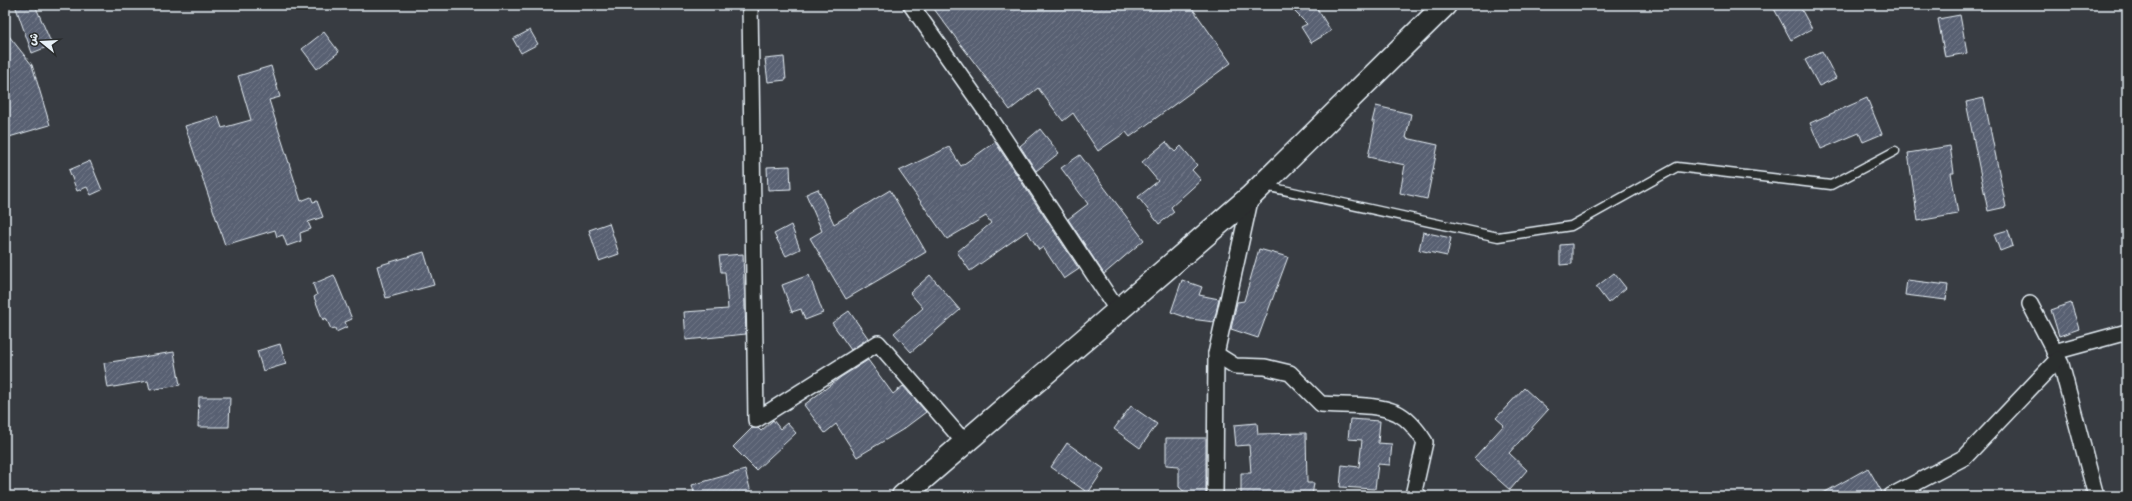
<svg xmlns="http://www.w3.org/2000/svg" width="2132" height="501" font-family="Mali,'Playpen Sans Arabic',sans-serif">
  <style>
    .building { fill: url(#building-hatch); stroke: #e8f1f8 }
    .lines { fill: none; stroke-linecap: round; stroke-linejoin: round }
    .lane-casing { stroke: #e8f1f8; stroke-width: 11 }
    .street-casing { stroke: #e8f1f8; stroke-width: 18 }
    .primary-casing { stroke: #e8f1f8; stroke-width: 25 }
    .lane { stroke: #2a2d2e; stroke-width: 8 }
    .street { stroke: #2a2d2e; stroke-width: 15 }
    .primary { stroke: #2a2d2e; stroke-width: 22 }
  </style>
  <defs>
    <pattern id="building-hatch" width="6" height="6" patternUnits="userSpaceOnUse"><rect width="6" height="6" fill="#596072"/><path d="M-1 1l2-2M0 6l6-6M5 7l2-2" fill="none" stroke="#717787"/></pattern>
  </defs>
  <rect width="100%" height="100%" fill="#383c42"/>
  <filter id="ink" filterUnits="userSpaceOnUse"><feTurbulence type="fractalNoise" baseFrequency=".025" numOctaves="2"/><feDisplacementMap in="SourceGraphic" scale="8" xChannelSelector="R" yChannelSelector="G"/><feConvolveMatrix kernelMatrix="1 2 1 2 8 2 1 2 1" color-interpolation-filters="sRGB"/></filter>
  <g filter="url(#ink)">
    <g class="building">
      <polygon points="15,5 35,5 52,45 32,53"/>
      <polygon points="931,5 1190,5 1231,63 1130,137 1126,132 1098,151 1073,113 1063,121 1038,88 1010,110"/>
      <polygon points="1288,5 1315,5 1331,31 1311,43 1301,27 1307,24"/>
      <polygon points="1772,5 1799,5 1812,29 1791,40"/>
      <polygon points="1960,15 1967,53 1945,57 1938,19"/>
      <polygon points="530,30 538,44 521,53 513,39"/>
      <polygon points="5,31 32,65 50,125 9,137 5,124"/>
      <polygon points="324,32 339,52 317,69 302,49"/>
      <polygon points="1822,51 1836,78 1819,86 1805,60"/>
      <polygon points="784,57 786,80 768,82 765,59"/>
      <polygon points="271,66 280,97 269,100 301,201 311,197 313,202 317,201 323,217 308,222 311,229 300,233 301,241 287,246 283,235 277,237 275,230 225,245 185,126 218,116 222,128 251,120 238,76"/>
      <polygon points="1867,98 1882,134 1863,142 1859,133 1821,149 1810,123"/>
      <polygon points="1984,98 2006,207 1988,211 1966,102"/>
      <polygon points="1376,106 1411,114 1406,138 1438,145 1427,199 1400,193 1405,165 1368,157 1375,122 1372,122"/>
      <polygon points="1040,129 1059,153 1036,171 1020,146"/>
      <polygon points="995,142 1079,269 1064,279 1043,247 1039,250 1027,231 970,271 957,252 991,223 986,216 947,239 899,171 949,147 961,166"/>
      <polygon points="1166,142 1175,152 1181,146 1197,165 1192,170 1201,180 1171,207 1174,212 1159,224 1138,197 1158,181 1142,162"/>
      <polygon points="1950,146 1954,173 1951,173 1958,214 1918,221 1908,153"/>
      <polygon points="1080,155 1144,240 1104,274 1068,219 1088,204 1061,168"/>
      <polygon points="90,161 102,190 91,195 87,187 77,191 69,170"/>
      <polygon points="790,166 791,189 768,190 767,167"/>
      <polygon points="818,189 834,224 890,190 926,252 846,299 810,238 822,231 806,194"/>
      <polygon points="609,223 619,254 599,261 589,230"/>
      <polygon points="791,225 800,249 786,256 774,234"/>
      <polygon points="2008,230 2013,246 2000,251 1994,234"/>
      <polygon points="1423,232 1451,238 1447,256 1419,250"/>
      <polygon points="1572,244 1572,264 1560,265 1560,245"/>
      <polygon points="1259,249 1288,257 1258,338 1231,329 1237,302 1244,301"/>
      <polygon points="424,252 434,285 386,298 377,266"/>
      <polygon points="743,254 746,334 686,340 684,312 728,309 725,272 721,272 719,256"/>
      <polygon points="1614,273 1626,288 1608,303 1596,287"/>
      <polygon points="334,275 352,319 345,322 347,327 336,332 335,328 331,329 326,318 323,320 314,297 317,295 313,284"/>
      <polygon points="809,275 823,313 805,320 801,309 792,312 782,285"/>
      <polygon points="930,275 960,310 911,352 894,333 923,308 910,293"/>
      <polygon points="1182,280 1202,287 1199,295 1219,299 1214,322 1191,319 1171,312"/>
      <polygon points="1907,280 1948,285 1946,300 1905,295"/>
      <polygon points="2071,303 2079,329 2059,336 2051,310"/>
      <polygon points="849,311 868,338 851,350 832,323"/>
      <polygon points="280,344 286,364 263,371 257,351"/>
      <polygon points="174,352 180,385 150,390 148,381 108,388 104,363"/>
      <polygon points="868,360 893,394 903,386 926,412 902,430 857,457 836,424 825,433 804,405 841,377"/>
      <polygon points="1524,388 1548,410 1509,453 1527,470 1510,490 1474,458 1504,425 1496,418"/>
      <polygon points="199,397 230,397 229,427 198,427"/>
      <polygon points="1131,406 1157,424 1140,448 1114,429"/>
      <polygon points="1350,419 1380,421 1378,443 1392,444 1390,465 1378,464 1375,489 1340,487 1342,465 1359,467 1362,440 1348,439"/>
      <polygon points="773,420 780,429 787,423 796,433 756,470 733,447 752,428 758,428 761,431"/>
      <polygon points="1257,423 1258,434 1306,433 1307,483 1314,483 1312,496 1241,496 1241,473 1251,473 1249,445 1236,446 1234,425"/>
      <polygon points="1166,438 1206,438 1206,496 1189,496 1179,487 1179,466 1166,465"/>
      <polygon points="1067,443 1104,469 1088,493 1051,467"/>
      <polygon points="1868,468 1882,492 1875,496 1818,496"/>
      <polygon points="745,470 752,496 695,496 692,485"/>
    </g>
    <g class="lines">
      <g class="lane-casing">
        <polyline id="lane" points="1265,186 1498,237 1571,226 1677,167 1831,185 1895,151"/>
      </g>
      <g class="street-casing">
        <g id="street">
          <polyline points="750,5 756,420 878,343 965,443"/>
          <polyline points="911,5 987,113 1118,311"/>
          <polyline points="2030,304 2061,364 2096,496"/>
          <polyline points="2054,352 2127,332"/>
          <path d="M1216,354l19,12 30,1 25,6 31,31c24,2 54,-1 76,9 12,6 21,18 28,29l-11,49 5,5"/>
          <polyline points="1215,496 1216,354 1251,196"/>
          <polyline points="1891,496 1965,457 2058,359"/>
        </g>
      </g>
      <g class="primary-casing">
        <polyline id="primary" points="903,496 1251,196 1445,5"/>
      </g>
      <use href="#lane" class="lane"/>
      <use href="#street" class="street"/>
      <use href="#primary" class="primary"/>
    </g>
  </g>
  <rect width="2132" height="501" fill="none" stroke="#2a2d2e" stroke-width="20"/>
  <rect x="10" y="10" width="2112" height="481" fill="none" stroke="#e8f1f8" stroke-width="1.5" filter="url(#ink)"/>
  <g transform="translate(42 42) rotate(288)" stroke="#2a2d2e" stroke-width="3" paint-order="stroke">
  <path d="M0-3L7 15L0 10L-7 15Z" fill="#e8f1f8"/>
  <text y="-6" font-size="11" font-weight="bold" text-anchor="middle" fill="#e8f1f8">ش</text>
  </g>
</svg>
